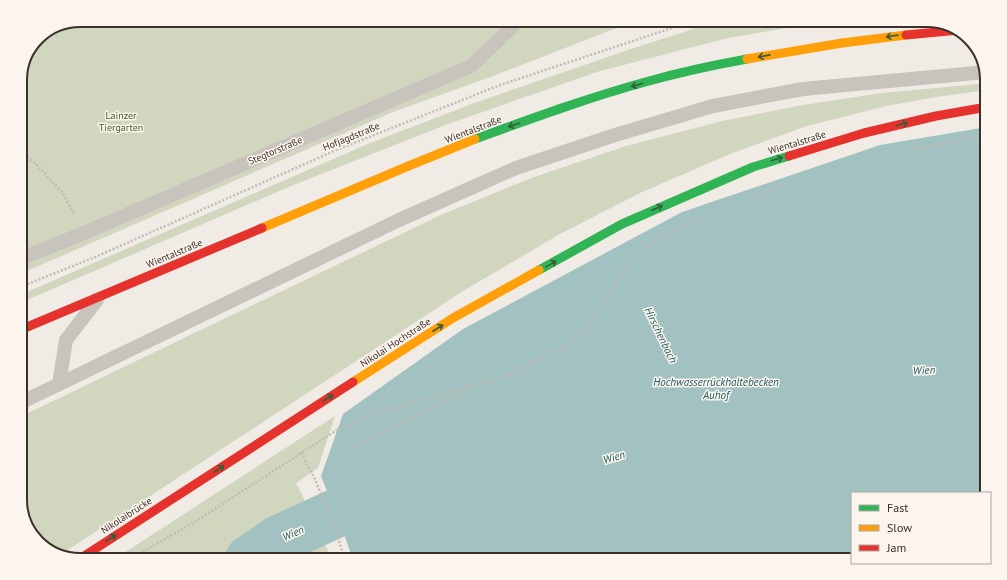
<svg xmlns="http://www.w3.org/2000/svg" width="1007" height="580" font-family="'PT Sans',sans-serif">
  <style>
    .green { fill: #d1d6bf }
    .water { fill: #a1c2c1 }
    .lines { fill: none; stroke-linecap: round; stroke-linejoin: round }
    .river { stroke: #a1c2c1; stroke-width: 49 }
    .path { stroke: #c2bbb6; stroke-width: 2.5; stroke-dasharray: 2 2; stroke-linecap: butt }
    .lane { stroke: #c9c3be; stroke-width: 14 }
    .fast { stroke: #30b455; stroke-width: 9 }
    .slow { stroke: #ff9f0a; stroke-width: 9 }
    .jam { stroke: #e5322d; stroke-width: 9 }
    .oneway { stroke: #375e3a }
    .labels { text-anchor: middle; stroke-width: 3; stroke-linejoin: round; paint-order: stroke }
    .park-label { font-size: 10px; fill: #4a5a2e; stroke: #fbf5ee }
    .street-label { font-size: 10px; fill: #3b302b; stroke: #fbf5ee }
    .water-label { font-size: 11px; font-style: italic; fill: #1f5a5e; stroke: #fbf5ee }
    .rim { fill: none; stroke: #3b302b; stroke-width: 2 }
  </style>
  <rect width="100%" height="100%" fill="#f0ebe5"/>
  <g class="green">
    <polygon points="80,20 637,20 496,75 393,112 20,274 20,76 38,37"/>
    <polygon points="721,20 834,20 728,38 600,71 448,124 291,186 20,303 20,295 370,143 477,102 631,49"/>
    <polygon points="979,84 980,91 936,97 886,106 807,126 730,154 640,193 560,234 463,291 60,555 50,552 30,533 20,504 20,417 184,338 443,214 534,177 626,146 722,121 803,105 882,93"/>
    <polygon points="335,416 318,468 296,483 308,507 332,560 113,560"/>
  </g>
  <polygon class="water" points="987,127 987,493 852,493 852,560 353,560 343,531 321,476 343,414 463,329 682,212 880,145"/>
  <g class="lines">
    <polyline class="river" points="249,560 278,540 354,505 399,492"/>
    <g class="path">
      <polyline points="904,151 971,138 987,138"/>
      <polyline points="20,153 33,161 62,192 75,215"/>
      <polyline points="753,197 782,186"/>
      <polyline points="20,287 93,258 334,151 500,85 696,20"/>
      <polyline points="349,448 437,406 472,386"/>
      <polyline points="301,453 314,477 336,531 345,560"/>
      <polyline points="129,560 196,521 337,430 378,413 476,384 504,377 565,346 579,336 620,277 643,248 701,219"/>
    </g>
    <g class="lane">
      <polyline points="20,259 84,233 471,66 510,29 516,20"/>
      <polyline points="59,384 66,340 97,300"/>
      <polyline points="20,403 399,220 516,168 615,135 713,106 803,89 986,72"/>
    </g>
    <g class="fast">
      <path d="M475,139c58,-21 115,-42 174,-58 32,-9 65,-16 98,-22"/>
      <polyline points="539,270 622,224 753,167 789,156"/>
    </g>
    <g class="slow">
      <polyline points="747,59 842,43 906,35"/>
      <polyline points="262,228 406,167 475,139"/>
      <polyline points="353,382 453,318 539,270"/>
    </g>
    <g class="jam">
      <polyline points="906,35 959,30"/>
      <polyline points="789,156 864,133 936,116 987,107"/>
      <polyline points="20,330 262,228"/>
      <polyline points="78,560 353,382"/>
    </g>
  </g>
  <defs><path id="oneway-shaft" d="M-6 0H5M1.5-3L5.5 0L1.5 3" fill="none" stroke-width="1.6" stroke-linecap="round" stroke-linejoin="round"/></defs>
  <g class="oneway">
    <use href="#oneway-shaft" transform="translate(892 36) rotate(172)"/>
    <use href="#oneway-shaft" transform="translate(764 56) rotate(169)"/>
    <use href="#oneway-shaft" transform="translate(637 85) rotate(163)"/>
    <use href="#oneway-shaft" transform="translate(902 124) rotate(-14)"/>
    <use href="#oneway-shaft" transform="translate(514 125) rotate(161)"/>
    <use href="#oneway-shaft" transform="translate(777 159) rotate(-17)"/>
    <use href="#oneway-shaft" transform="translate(657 208) rotate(-24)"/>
    <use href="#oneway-shaft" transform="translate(551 264) rotate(-29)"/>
    <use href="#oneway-shaft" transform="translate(438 328) rotate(-33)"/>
    <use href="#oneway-shaft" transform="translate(328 398) rotate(-33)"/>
    <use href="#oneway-shaft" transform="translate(219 469) rotate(-33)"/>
    <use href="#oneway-shaft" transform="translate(111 538) rotate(-33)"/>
  </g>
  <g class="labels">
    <g class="park-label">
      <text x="121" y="119">Lainzer<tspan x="121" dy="12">Tiergarten</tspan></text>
    </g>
    <g class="street-label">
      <text transform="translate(473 129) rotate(-21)" y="4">Wientalstraße</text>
      <text transform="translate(351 136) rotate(-22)" y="4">Hofjagdstraße</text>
      <text transform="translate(797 142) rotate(-17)" y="4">Wientalstraße</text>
      <text transform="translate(275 150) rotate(-23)" y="4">Stegtorstraße</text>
      <text transform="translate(174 253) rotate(-23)" y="4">Wientalstraße</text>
      <text transform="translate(395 342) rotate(-33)" y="4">Nikolai Hochstraße</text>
      <text transform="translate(126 515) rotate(-33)" y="4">Nikolaibrücke</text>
    </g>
    <g class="water-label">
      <text transform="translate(661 335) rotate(64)" y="4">Hirschenbach</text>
      <text transform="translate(924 370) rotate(-3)" y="4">Wien</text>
      <text x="716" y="386">Hochwasserrückhaltebecken<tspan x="716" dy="13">Auhof</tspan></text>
      <text transform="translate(614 457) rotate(-17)" y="4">Wien</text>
      <text transform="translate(293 533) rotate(-24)" y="4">Wien</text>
    </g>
  </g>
  <path d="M0 0H1007V580H0ZM80 27H927A53 53 0 0 1 980 80V500A53 53 0 0 1 927 553H80A53 53 0 0 1 27 500V80A53 53 0 0 1 80 27Z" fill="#fbf5ee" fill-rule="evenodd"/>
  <path class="rim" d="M80 27H927A53 53 0 0 1 980 80V500A53 53 0 0 1 927 553H80A53 53 0 0 1 27 500V80A53 53 0 0 1 80 27Z"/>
  <rect x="851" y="492" width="140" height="72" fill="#fbf5ee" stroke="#aea6a0"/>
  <rect x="859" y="505" width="20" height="6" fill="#30b455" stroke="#aea6a0"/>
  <text x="887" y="512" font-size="12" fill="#3b302b">Fast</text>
  <rect x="859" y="525" width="20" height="6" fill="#ff9f0a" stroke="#aea6a0"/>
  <text x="887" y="532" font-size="12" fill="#3b302b">Slow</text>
  <rect x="859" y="545" width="20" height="6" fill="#e5322d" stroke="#aea6a0"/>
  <text x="887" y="552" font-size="12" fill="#3b302b">Jam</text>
</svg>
